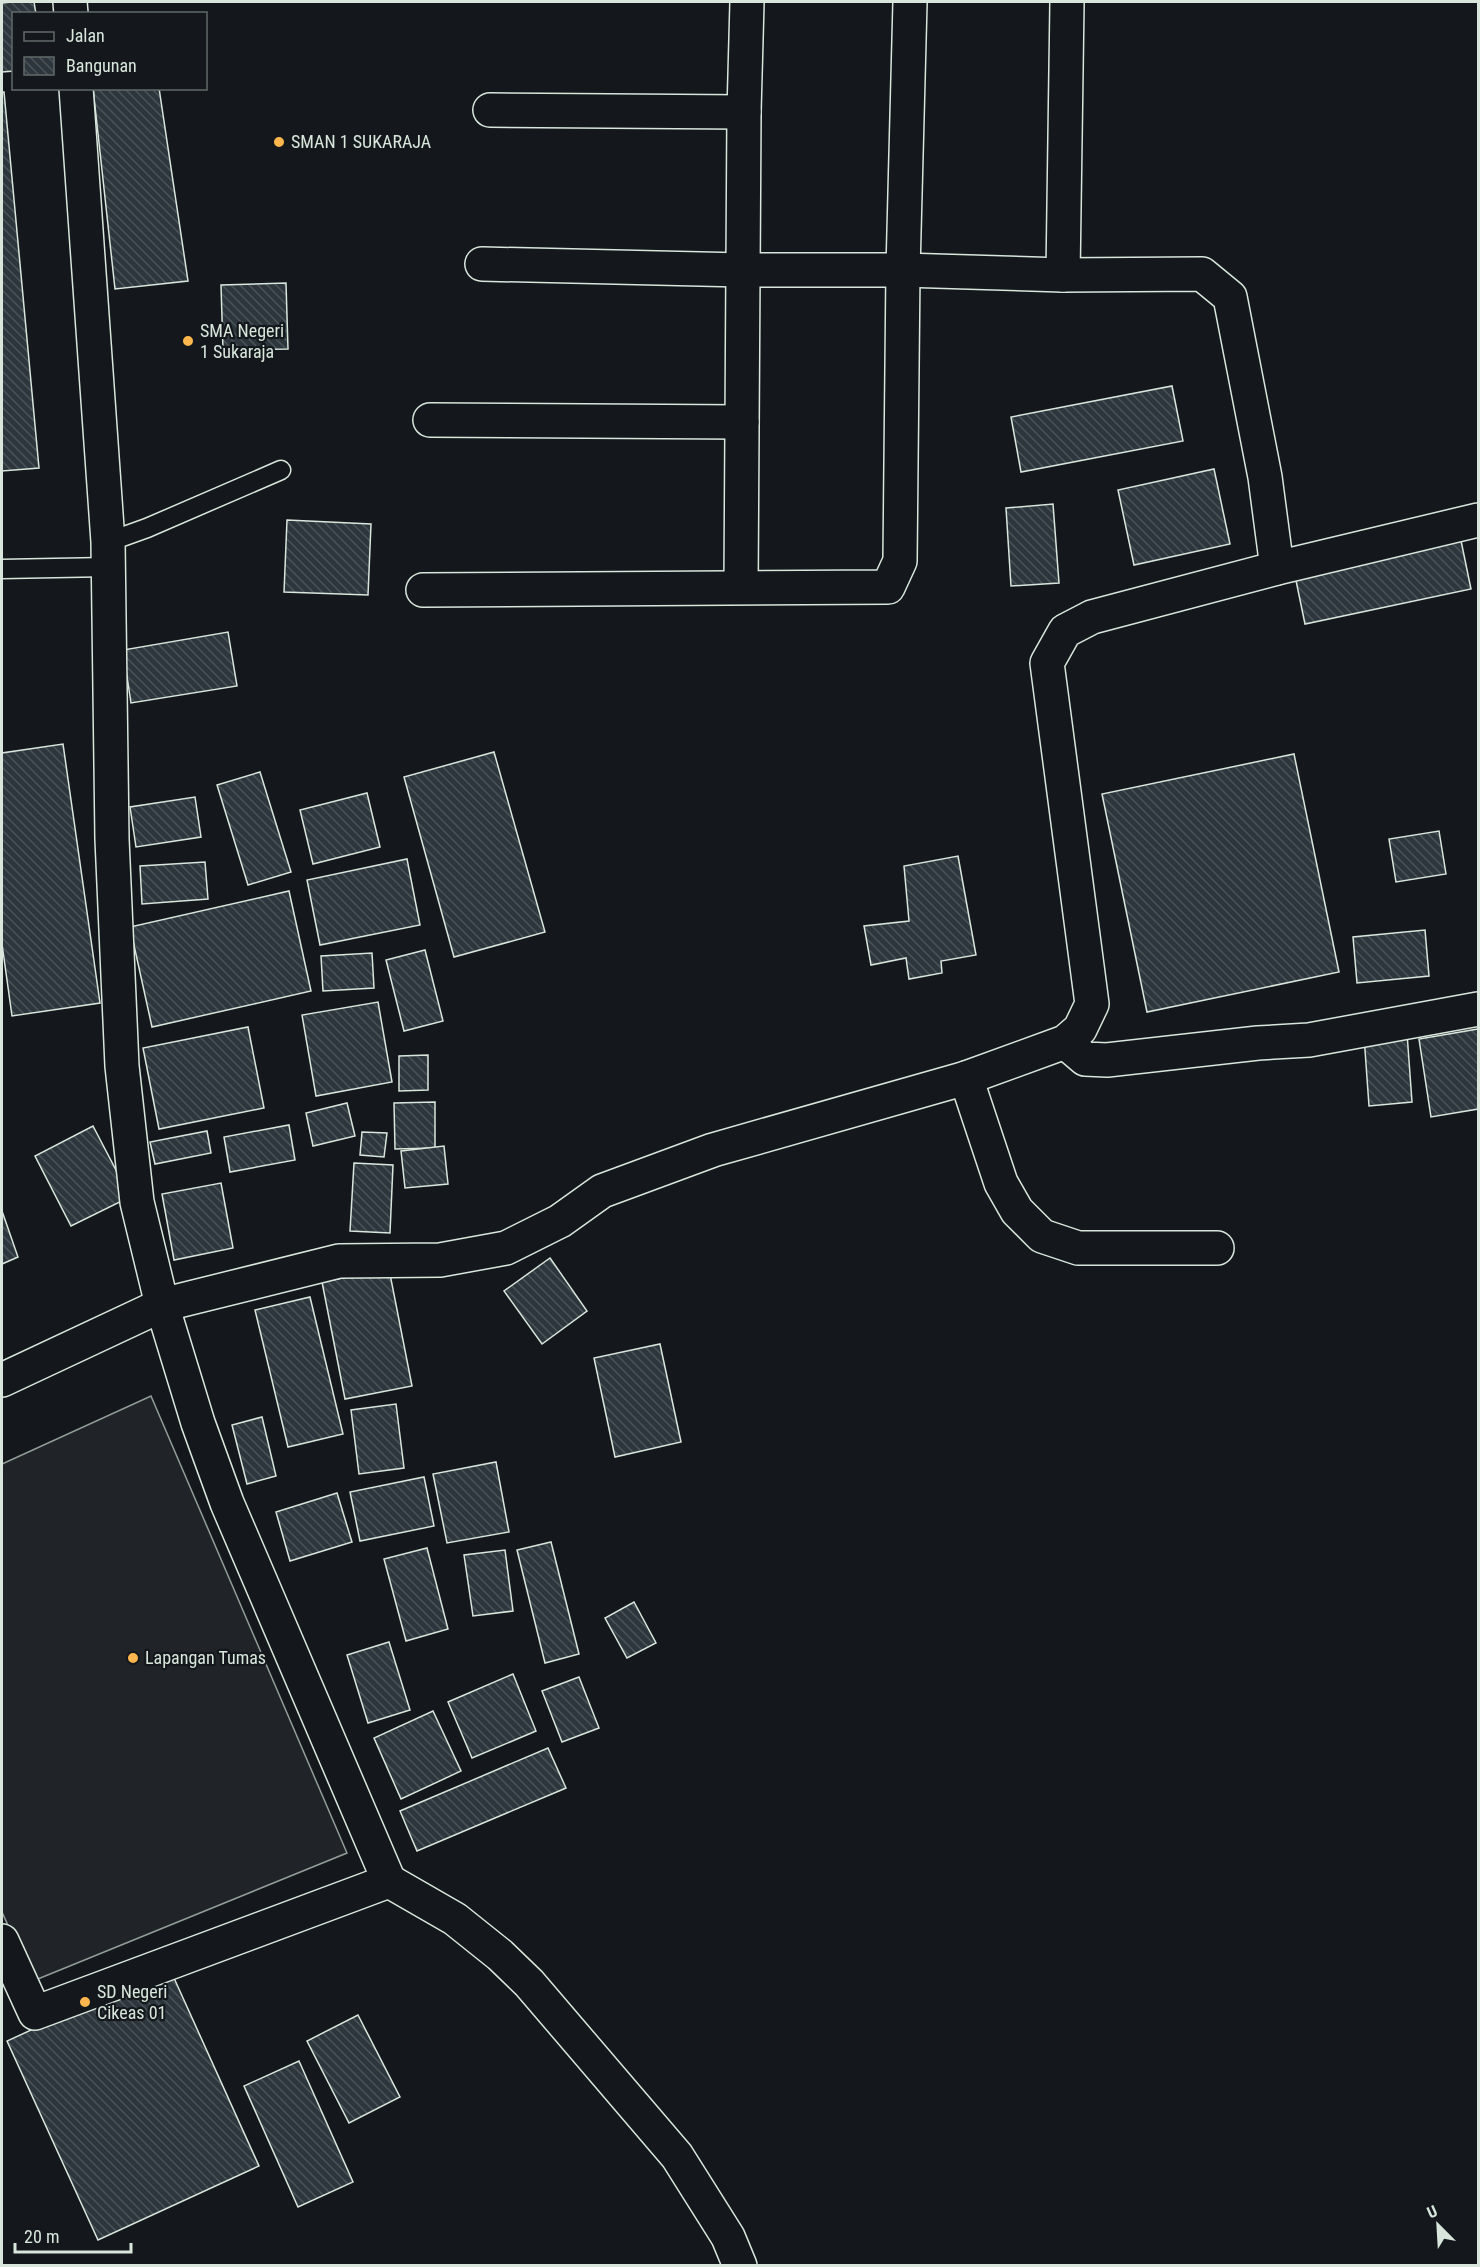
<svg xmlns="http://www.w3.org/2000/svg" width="1480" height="2267" font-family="'Roboto Condensed',sans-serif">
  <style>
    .pitch { fill: #202428; stroke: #939e99; stroke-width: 1.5 }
    .building { fill: url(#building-back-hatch); stroke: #d8e6dc; stroke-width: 1.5 }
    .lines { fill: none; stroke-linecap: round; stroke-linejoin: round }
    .lane-casing { stroke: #d8e6dc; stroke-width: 21 }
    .street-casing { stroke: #d8e6dc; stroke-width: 36 }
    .lane { stroke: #14181c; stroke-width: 18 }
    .street { stroke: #14181c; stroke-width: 33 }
    .poi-dot { fill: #ffb74d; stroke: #14181c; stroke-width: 2 }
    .labels { text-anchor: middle; stroke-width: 4.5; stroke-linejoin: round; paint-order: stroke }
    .poi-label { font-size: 18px; fill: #d8e6dc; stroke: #14181c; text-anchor: start }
  </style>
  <defs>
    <pattern id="building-back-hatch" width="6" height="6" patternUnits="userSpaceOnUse" patternTransform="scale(1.5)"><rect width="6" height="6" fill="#2c363c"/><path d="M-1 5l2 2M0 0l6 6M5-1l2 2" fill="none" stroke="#4a5358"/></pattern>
  </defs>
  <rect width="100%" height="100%" fill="#14181c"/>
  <polygon class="pitch" points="151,1396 347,1853 33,1981 2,1912 2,1464"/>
  <g class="building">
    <polygon points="12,2 34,2 36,14 14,14 14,71 2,72 2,3"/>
    <polygon points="93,88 159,88 188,281 115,289"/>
    <polygon points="2,92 4,92 39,468 2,471"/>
    <polygon points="286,283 288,349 223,350 221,285"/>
    <polygon points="1172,386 1183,441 1021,472 1011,417"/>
    <polygon points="1214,469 1230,544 1134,565 1118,490"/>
    <polygon points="1053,504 1059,583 1011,586 1006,508"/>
    <polygon points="287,520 371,524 368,595 284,592"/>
    <polygon points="1459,531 1471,589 1305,624 1293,566"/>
    <polygon points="228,632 237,686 131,703 123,650"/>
    <polygon points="63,744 100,1003 12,1016 2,944 2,753"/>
    <polygon points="494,752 545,932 454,957 404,777"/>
    <polygon points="1294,754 1339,972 1147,1012 1102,794"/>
    <polygon points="260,772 291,872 248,885 217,785"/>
    <polygon points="367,793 380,847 313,864 300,810"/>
    <polygon points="195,797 201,837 136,847 130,807"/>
    <polygon points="1439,831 1446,874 1396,882 1389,839"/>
    <polygon points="958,856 976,955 941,961 942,973 909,979 906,958 871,965 864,926 909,921 904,866"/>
    <polygon points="407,859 420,925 320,945 307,880"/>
    <polygon points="205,862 208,899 142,904 140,866"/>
    <polygon points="289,891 311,991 152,1027 130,927"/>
    <polygon points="1425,930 1429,976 1357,983 1353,937"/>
    <polygon points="425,950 443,1021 404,1031 386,960"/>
    <polygon points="372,953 374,988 323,991 321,956"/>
    <polygon points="378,1002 392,1082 316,1096 302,1015"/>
    <polygon points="248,1027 264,1108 159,1129 143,1048"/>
    <polygon points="1478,1029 1478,1109 1431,1117 1419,1039"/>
    <polygon points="1407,1033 1412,1102 1369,1106 1364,1036"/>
    <polygon points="428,1055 428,1090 399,1091 399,1056"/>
    <polygon points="435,1102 435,1148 395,1149 394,1103"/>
    <polygon points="347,1103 355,1136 313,1146 306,1113"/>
    <polygon points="289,1125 295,1160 230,1172 224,1137"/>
    <polygon points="93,1126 130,1197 71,1226 35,1156"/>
    <polygon points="207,1131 211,1153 155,1164 150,1142"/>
    <polygon points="362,1132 387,1133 384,1157 360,1155"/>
    <polygon points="444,1146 448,1184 405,1188 401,1151"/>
    <polygon points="354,1163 393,1165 390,1233 350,1231"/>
    <polygon points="221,1183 233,1248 174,1260 162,1194"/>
    <polygon points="2,1211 18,1257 2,1264"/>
    <polygon points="550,1258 587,1311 542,1344 504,1291"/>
    <polygon points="389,1269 412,1386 345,1399 322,1282"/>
    <polygon points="310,1297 343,1434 288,1447 255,1310"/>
    <polygon points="660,1344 681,1442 615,1457 594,1358"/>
    <polygon points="396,1404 404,1468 359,1474 351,1410"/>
    <polygon points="262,1417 276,1476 247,1484 232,1425"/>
    <polygon points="496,1462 509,1532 447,1543 433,1474"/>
    <polygon points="424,1477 434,1526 360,1541 350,1492"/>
    <polygon points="337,1493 352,1542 290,1561 276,1512"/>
    <polygon points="551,1542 579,1654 545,1663 517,1550"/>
    <polygon points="427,1548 448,1629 406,1641 384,1559"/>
    <polygon points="505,1550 513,1611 473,1616 464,1555"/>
    <polygon points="634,1602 656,1643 627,1658 605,1618"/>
    <polygon points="389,1642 410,1710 368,1723 347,1655"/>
    <polygon points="513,1674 536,1731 472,1758 448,1702"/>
    <polygon points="579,1677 599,1728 562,1742 542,1691"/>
    <polygon points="433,1711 461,1771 401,1799 374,1738"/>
    <polygon points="548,1748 566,1788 417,1851 400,1811"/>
    <polygon points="169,1967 259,2166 98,2240 7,2041"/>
    <polygon points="358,2015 400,2097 349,2123 307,2041"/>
    <polygon points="299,2061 353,2182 298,2207 244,2086"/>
  </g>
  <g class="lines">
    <g class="lane-casing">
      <g id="lane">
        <polyline points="108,542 147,528 281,470"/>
        <polyline points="2,569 108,567"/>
      </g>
    </g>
    <g class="street-casing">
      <g id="street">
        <polyline points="70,2 71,14"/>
        <polyline points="76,88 108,542 112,839 122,1066 137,1202 162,1305 198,1423 227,1503 389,1881"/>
        <polyline points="490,110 744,112"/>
        <polyline points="482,264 743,270 903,270 1063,275 1202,274 1230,297 1265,477 1277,568"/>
        <polyline points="1063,275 1067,2"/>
        <polyline points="430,420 742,422"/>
        <polyline points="741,587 744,112 747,2"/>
        <polyline points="423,590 888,587 900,561 903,270 910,2"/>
        <polyline points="1065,1042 1085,1059 1107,1060 1258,1043 1309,1040 1478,1009"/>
        <polyline points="966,1078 1001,1183 1017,1211 1042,1236 1078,1248 1217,1248"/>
        <polyline points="2,1380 162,1305 339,1261 440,1260 506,1248 560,1221 602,1191 713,1150 966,1078 1065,1042 1080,1029 1092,1004 1047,663 1065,631 1092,617 1277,568 1478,520"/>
        <polyline points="2,1941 35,2013 389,1881 455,1919 500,1955 529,1983 677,2156 728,2237 740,2266"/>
      </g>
    </g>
    <use href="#lane" class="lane"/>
    <use href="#street" class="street"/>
  </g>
  <g class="poi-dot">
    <circle cx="279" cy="142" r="6"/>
    <circle cx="188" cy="341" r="6"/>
    <circle cx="133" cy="1658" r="6"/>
    <circle cx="85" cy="2002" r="6"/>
  </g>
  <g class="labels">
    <g class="poi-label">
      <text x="291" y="148">SMAN 1 SUKARAJA</text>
      <text x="200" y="337">SMA Negeri<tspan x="200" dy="21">1 Sukaraja</tspan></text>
      <text x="145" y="1664">Lapangan Tumas</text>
      <text x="97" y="1998">SD Negeri<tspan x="97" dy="21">Cikeas 01</tspan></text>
    </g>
  </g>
  <rect width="1480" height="2267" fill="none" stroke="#d8e6dc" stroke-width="6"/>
  <rect x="12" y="12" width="195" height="78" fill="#14181c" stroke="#626a69" stroke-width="1.5"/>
  <rect x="24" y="32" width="30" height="9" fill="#14181c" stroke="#626a69" stroke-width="1.5"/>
  <text x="66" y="42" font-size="18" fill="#d8e6dc">Jalan</text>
  <rect x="24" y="57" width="30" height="18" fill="url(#building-back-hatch)" stroke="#626a69" stroke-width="1.5"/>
  <text x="66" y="72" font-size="18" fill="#d8e6dc">Bangunan</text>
  <g transform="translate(1438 2225) rotate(336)" stroke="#14181c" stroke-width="4.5" paint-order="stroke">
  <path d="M0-4.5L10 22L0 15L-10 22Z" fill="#d8e6dc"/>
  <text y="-9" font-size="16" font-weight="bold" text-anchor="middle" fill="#d8e6dc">U</text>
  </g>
  <path d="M15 2243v9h116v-9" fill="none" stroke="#d8e6dc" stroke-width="3"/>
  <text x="24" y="2243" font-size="18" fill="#d8e6dc" stroke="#14181c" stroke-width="4.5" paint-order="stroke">20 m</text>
</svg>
